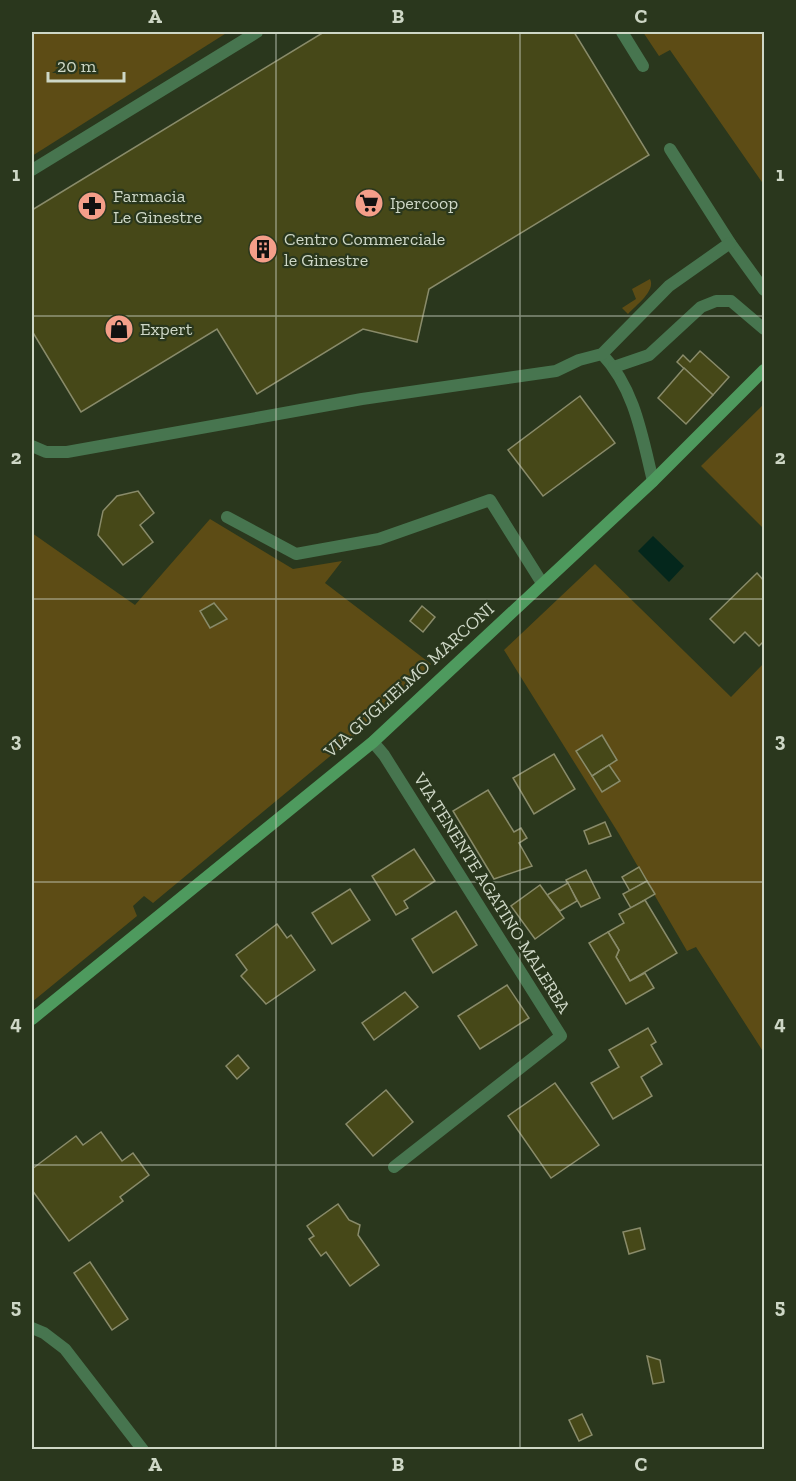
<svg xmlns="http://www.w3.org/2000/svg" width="796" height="1481" font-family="'Zilla Slab',serif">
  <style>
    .green { fill: #5d4c15 }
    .water { fill: #04271c }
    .building { fill: #464818; stroke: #898b6a; stroke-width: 1.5 }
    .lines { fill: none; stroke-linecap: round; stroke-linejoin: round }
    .service { stroke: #47754f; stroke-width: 12 }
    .minor { stroke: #47754f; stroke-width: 12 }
    .secondary { stroke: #4e9a5e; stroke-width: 12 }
    .grid { fill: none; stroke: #ced7c6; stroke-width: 1.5; stroke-opacity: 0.55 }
    .labels { text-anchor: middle; stroke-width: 4.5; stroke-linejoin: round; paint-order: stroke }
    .poi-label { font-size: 18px; fill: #ced7c6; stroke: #2a371d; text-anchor: start }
    .street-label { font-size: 18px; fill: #ced7c6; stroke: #2a371d }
    .neatline { fill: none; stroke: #ced7c6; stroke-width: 2 }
    .grid-label { font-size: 20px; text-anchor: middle; font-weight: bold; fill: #ced7c6 }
  </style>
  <rect width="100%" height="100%" fill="#2a371d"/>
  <g class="green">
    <polygon points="32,32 228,32 32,156"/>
    <polygon points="643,32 764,32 764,185 670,50 659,56"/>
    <path d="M650,279c6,12 -14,26 -22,35l-6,-6 14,-9 -4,-10z"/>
    <polygon points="764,404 764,529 701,466"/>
    <polygon points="210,519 293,569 342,561 325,583 431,664 352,738 153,903 144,896 133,906 137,916 32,1002 32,533 135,605"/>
    <polygon points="595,564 731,697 764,663 764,1053 696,947 687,951 619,834 504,650"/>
  </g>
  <polygon class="water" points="653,536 684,566 669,582 638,551"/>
  <g class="building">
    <polygon points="324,32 574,32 649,155 429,289 417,342 363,329 257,394 217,329 81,412 32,331 32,210"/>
    <polygon points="700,351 729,377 713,395 677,362 683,355 690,362"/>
    <polygon points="684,368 713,395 686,424 658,398"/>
    <polygon points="580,396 615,443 543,496 508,450"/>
    <polygon points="138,491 154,513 140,525 153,542 123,565 98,535 103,511 117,496"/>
    <polygon points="757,573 764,581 764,641 759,646 745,632 734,643 710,619"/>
    <polygon points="214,603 227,619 210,628 200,611"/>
    <polygon points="422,606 435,617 423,632 410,621"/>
    <polygon points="602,735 617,760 592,776 576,751"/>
    <polygon points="554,754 575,789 534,814 513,778"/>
    <polygon points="609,765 620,781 602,792 592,776"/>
    <polygon points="488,790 514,832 521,828 527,838 519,843 532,866 494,879 453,811"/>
    <polygon points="605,822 611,836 589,844 584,831"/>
    <polygon points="414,849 435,881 404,901 408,908 396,915 372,876"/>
    <polygon points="639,867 647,881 630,891 622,877"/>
    <polygon points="586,870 600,898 581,907 566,880"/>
    <polygon points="647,881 655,894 631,908 623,894"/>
    <polygon points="568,883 577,901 560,911 547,895"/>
    <polygon points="540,885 564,918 535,939 511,906"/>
    <polygon points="350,889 370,920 332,944 312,913"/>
    <polygon points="645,900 677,953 630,981 616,957 619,950 608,932 624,923 619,914"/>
    <polygon points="456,911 477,945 433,973 412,939"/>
    <polygon points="277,924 287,938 291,935 315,970 266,1004 241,976 247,970 236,955"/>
    <polygon points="608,932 619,950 616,957 630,981 645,973 654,988 626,1004 589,943"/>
    <polygon points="507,985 529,1018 480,1049 458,1016"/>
    <polygon points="405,992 418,1007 374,1040 362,1023"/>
    <polygon points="648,1028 656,1042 651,1045 662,1064 641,1077 652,1096 613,1119 591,1083 619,1067 609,1050"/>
    <polygon points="238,1055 249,1068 237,1079 226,1066"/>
    <polygon points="555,1083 599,1145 551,1178 508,1116"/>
    <polygon points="386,1090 413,1122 373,1156 346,1124"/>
    <polygon points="101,1132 122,1161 133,1153 149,1175 120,1197 123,1201 69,1241 32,1190 32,1169 76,1136 83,1145"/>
    <polygon points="338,1204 349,1220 360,1225 358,1235 379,1265 350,1286 326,1252 321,1256 309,1239 314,1236 307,1226"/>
    <polygon points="640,1228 645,1249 629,1254 623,1232"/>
    <polygon points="90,1262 128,1319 112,1330 74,1273"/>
    <polygon points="647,1356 660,1360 664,1382 653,1384"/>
    <polygon points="582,1414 592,1435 579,1441 569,1420"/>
  </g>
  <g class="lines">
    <g class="service">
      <polyline points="622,32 643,66"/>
      <polyline points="670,149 730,243 764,290"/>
      <polyline points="32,170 257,32"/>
      <path d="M602,354c33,35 40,82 51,127"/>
      <polyline points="614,367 649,355 701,307 716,301 731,301 764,329"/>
      <polyline points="32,446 46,452 67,452 362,399 556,371 579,360 602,354 669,286 730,243"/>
    </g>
    <g class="minor">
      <polyline points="227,517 296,554 379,539 490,500 542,583"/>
      <polyline points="373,742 384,755 561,1036 394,1167"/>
      <polyline points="32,1328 44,1333 65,1349 143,1450"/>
    </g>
    <polyline class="secondary" points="32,1019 373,742 653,481 764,370"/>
  </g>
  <path class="grid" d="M276,32v1418M520,32v1418M32,316h732M32,599h732M32,882h732M32,1165h732"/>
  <defs>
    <g id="supermarket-disc" transform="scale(1.5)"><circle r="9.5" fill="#f49e89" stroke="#2a371d"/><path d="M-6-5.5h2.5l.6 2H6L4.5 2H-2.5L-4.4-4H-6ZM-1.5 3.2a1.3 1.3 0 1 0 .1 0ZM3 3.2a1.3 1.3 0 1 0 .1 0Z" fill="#111"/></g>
    <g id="pharmacy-disc" transform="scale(1.5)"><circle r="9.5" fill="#f49e89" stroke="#2a371d"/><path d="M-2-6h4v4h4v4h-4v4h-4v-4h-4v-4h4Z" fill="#111"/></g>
    <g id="building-disc" transform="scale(1.5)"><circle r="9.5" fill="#f49e89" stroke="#2a371d"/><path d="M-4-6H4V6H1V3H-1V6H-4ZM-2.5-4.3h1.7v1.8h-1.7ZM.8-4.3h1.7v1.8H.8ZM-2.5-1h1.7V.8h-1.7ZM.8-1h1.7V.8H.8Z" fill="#111"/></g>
    <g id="shop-disc" transform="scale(1.5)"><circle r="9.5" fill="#f49e89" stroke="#2a371d"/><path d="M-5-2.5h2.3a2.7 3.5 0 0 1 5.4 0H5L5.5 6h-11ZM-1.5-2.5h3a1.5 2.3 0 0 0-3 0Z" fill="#111"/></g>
  </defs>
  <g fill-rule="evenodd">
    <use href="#supermarket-disc" x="369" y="203"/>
    <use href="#pharmacy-disc" x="92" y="206"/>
    <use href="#building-disc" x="263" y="249"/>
    <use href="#shop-disc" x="119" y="329"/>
  </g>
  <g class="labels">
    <g class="poi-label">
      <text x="113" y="202">Farmacia<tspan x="113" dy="21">Le Ginestre</tspan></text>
      <text x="390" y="209">Ipercoop</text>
      <text x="284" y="245">Centro Commerciale<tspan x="284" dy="21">le Ginestre</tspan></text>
      <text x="140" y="335">Expert</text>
    </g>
    <g class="street-label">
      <text transform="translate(409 680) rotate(-42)" y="6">VIA GUGLIELMO MARCONI</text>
      <text transform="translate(492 893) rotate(58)" y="6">VIA TENENTE AGATINO MALERBA</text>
    </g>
  </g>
  <rect width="796" height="1481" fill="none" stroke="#2a371d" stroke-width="66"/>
  <path d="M48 72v9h76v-9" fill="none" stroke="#ced7c6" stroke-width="3"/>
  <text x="57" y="72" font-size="18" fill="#ced7c6" stroke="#2a371d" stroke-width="4.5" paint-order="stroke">20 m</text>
  <rect x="33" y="33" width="730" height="1415" class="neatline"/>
  <g class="grid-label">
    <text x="155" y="23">A</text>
    <text x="398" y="23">B</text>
    <text x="641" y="23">C</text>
    <text x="16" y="181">1</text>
    <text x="780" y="181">1</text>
    <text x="16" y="464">2</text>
    <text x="780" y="464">2</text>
    <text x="16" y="747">3</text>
    <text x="780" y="747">3</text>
    <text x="16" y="1030">4</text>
    <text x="780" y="1030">4</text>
    <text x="16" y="1313">5</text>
    <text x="780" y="1313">5</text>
    <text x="155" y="1471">A</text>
    <text x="398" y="1471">B</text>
    <text x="641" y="1471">C</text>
  </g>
</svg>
